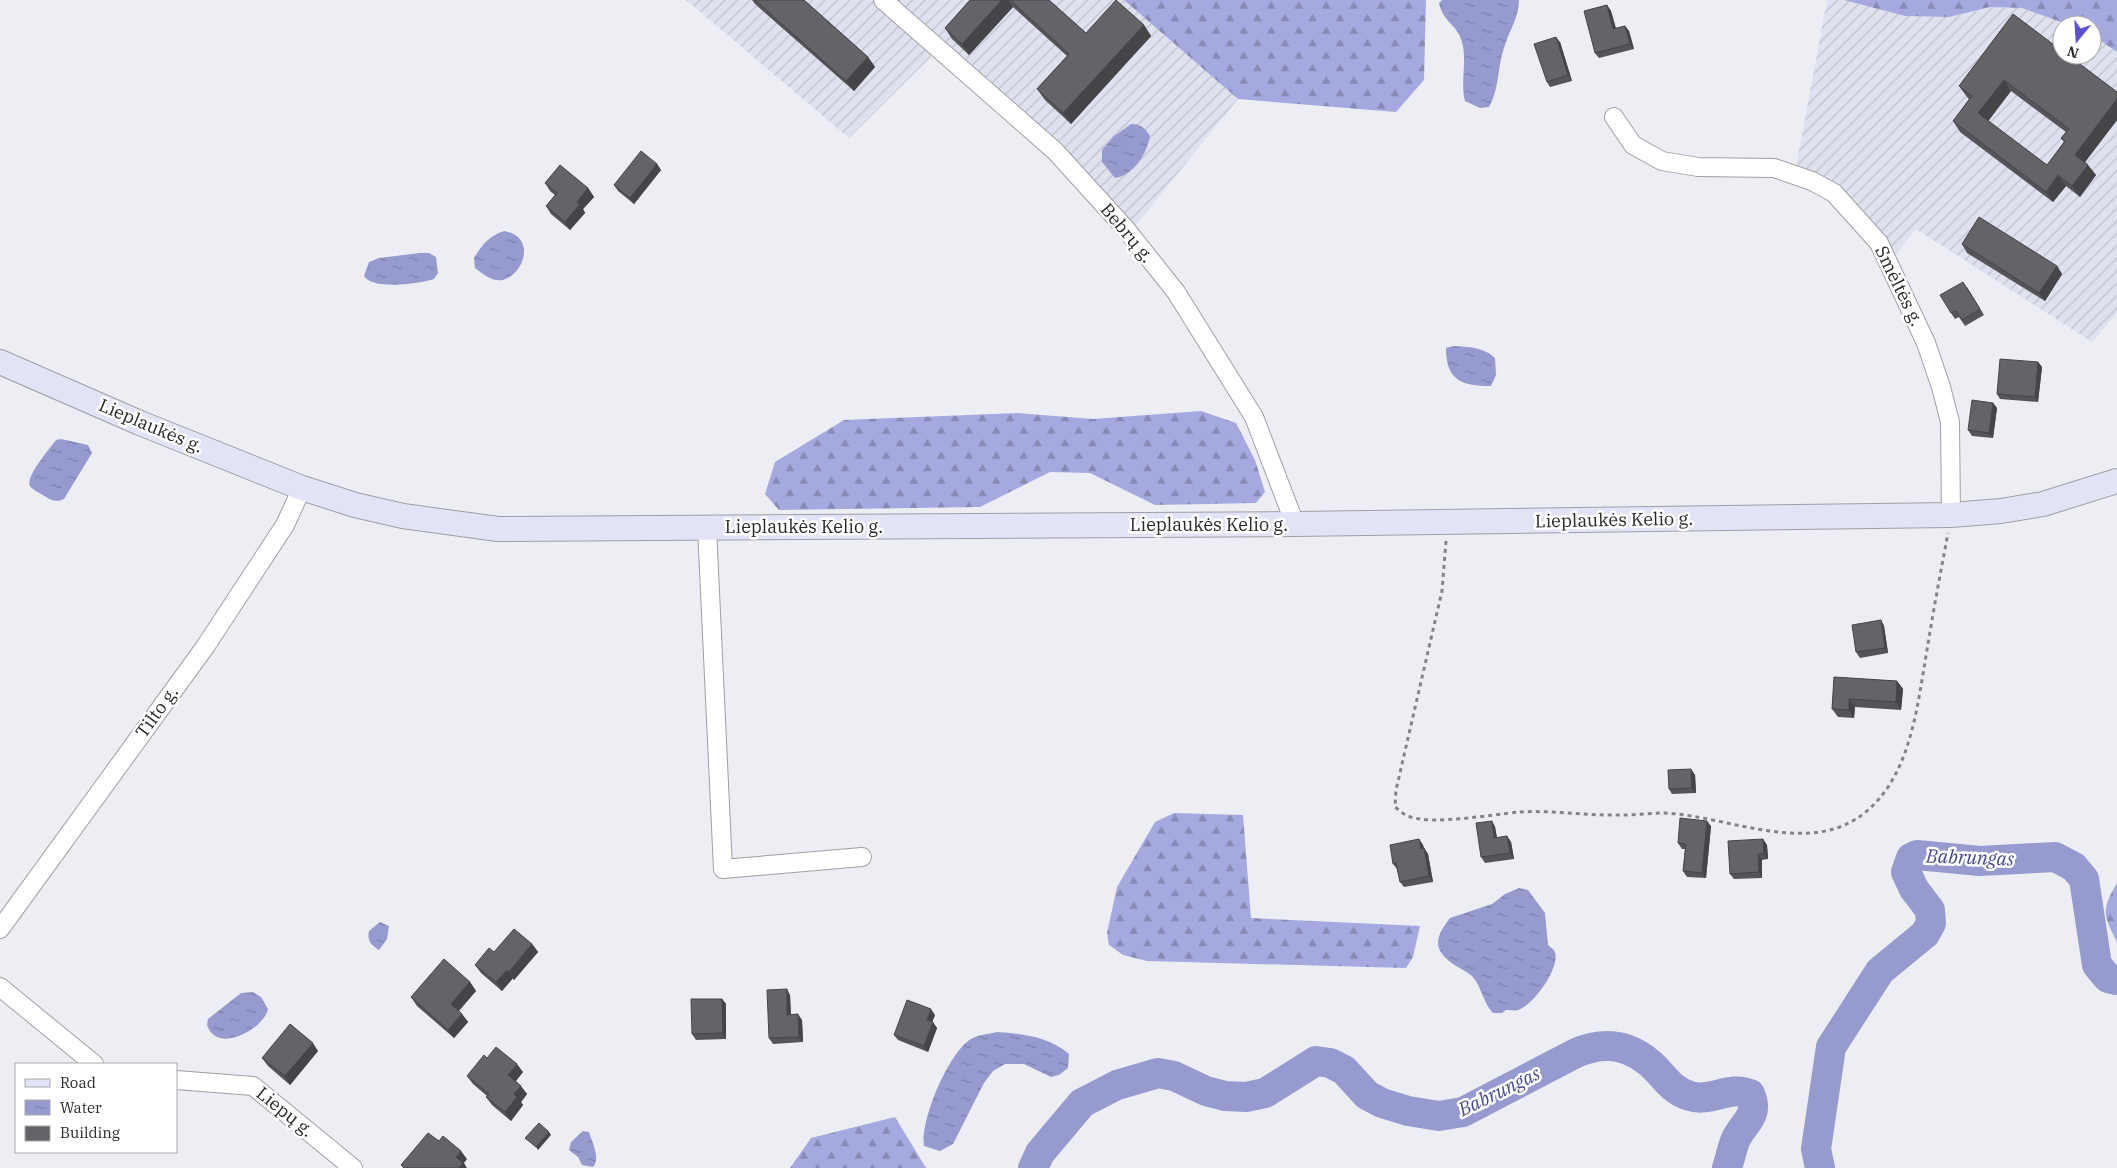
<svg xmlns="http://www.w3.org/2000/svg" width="2117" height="1168" font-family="'IBM Plex Serif',serif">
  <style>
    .industrial { fill: url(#industrial-furrows) }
    .forest { fill: url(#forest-firs) }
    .water { fill: url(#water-ripples) }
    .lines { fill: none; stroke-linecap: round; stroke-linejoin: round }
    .river { stroke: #979acf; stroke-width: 30 }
    .minor-casing { stroke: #9f9fa5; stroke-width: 20 }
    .secondary-casing { stroke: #9f9fa5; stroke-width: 26 }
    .path { stroke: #848488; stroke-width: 3; stroke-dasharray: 4 4; stroke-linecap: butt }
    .minor { stroke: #fff; stroke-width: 18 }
    .secondary { stroke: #e2e3f7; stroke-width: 24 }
    .wall { fill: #555559; fill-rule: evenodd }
    .shaded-wall { fill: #454549 }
    .building { fill: #636368; stroke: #454549; fill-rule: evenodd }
    .labels { text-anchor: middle; stroke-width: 5; stroke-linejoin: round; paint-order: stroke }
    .street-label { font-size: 18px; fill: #29292b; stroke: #fff }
    .water-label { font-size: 19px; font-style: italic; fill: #484789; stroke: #fff }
  </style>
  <defs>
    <pattern id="industrial-furrows" width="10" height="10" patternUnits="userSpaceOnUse" patternTransform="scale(1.25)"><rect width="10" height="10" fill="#dfe1ee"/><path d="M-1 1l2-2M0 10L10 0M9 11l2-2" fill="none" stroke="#bfc1cc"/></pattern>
    <pattern id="forest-firs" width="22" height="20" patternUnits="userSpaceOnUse" patternTransform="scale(1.25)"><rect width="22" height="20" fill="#a6a9df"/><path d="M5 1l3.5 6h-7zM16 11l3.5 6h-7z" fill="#878ab5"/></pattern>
    <pattern id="water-ripples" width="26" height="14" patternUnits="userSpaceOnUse" patternTransform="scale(1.25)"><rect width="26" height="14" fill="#979acf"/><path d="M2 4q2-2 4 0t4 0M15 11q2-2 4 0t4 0" fill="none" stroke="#7b7ea8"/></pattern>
  </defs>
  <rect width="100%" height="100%" fill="#edeef4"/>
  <g class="industrial">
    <polygon points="686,0 1124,0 1238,99 1124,240 1082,190 934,54 849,138"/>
    <polygon points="1827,0 1844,0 1905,16 1949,17 1990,7 2022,8 2069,25 2062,25 2062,55 2092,55 2092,35 2117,52 2117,313 2092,342 1916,229 1895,255 1855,206 1796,167"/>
  </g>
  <g class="forest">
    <polygon points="1124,0 1426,0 1424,80 1396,112 1238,99"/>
    <polygon points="1844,0 2117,0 2117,52 2092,35 2092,25 2069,25 2022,8 1990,7 1949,17 1905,16"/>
    <polygon points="1201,411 1236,423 1255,460 1265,492 1256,503 1155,505 1090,473 1050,472 980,507 779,510 765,494 775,462 844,420 1017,413 1093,419"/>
    <polygon points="1174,813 1243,815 1251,918 1420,926 1413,957 1406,968 1147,961 1123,955 1109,945 1107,933 1117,887 1155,822"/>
    <path d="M2117,883v59c-14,-27 -16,-32 0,-59z"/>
    <polygon points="895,1117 926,1168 790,1168 811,1138"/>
  </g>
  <g class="water">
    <path d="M1442,0h77c0,17 -9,29 -14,45 -8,21 -5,43 -16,62l-9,1 -15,-7c-5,-20 3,-43 -4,-62 -5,-15 -18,-17 -22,-36z"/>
    <path d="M1131,124c10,0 14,4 19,12 -3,17 -16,39 -35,42l-13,-16v-12l11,-13z"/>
    <path d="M504,231c32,5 21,43 -1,49 -11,2 -20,-6 -28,-12l-1,-10c8,-13 15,-22 30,-27z"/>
    <path d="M420,253h9l7,4 2,16 -4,6c-14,5 -63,11 -70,-3l5,-14 10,-4z"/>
    <path d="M1453,346c16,1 31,1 42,12l1,17 -5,11c-30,0 -45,-6 -45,-38z"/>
    <path d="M61,439l27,6 4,8 -28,46c-8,4 -14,1 -21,-4 -4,-2 -10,-5 -13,-9 -5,-9 20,-38 26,-46z"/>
    <path d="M1519,888l9,2 17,23 3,32c2,2 4,3 6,5 9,15 -21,56 -36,60 -3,1 -8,0 -12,0l-4,3h-9c-10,-10 -11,-26 -21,-37 -7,-6 -16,-9 -23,-15 -18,-15 -11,-27 1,-43l42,-14 13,-10z"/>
    <path d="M380,922l9,4 -2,13 -8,11c-8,-5 -12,-9 -10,-19z"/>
    <path d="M253,992l8,5 7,12c-4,20 -51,46 -61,16l1,-6 33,-26z"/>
    <path d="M997,1032c26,2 51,4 72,22l-1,14 -9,7 -8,2 -27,-13h-19l-12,7 -9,12 -31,61 -13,7 -16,-5c-4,-25 24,-93 47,-107 6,-4 18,-5 26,-7z"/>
    <path d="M583,1131l6,1c3,10 12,27 4,35l-11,-2 -4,-8 -9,-7 2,-8z"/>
  </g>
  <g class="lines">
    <g class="river">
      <path d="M1033,1168l7,-15 42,-50 35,-18 41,-12 16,3 32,15 19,5 21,1 19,-4 51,-32 14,2 14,7 23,25 15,8 26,8 31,5 24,-4 113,-59c31,-13 57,-8 81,17 10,11 18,22 33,26 21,7 39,-11 60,-2 10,23 -7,28 -15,47 -3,8 -5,18 -8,27"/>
      <polyline points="1820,1168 1816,1149 1831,1047 1880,971 1925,934 1931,923 1930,910 1914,889 1906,872 1911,858 1917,855 1980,861 2055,857 2074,867 2084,879 2097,965 2108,978 2117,980"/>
    </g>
    <g class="minor-casing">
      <g id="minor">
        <polyline points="883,0 1055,151 1125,228 1176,292 1254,417 1295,524"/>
        <polyline points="1614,117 1633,145 1662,161 1698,167 1774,168 1812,181 1834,193 1879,243 1926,343 1941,387 1950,422 1951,515"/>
        <polyline points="707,528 723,869 862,857"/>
        <polyline points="0,929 205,647 285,525 302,488"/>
        <polyline points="0,987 94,1064"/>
        <polyline points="176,1080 253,1086 353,1168"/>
      </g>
    </g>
    <g class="secondary-casing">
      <polyline id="secondary" points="0,362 140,423 302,488 355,505 403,516 498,529 1295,524 1951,515 2001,511 2043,504 2117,481"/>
    </g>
    <path class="path" d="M1446,541l-4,50 -46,199 -1,17c4,3 9,8 13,9 24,10 85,-2 112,-4 34,-2 68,4 102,3 14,0 29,-2 43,-2 64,3 148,46 203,-3 45,-39 50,-111 60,-166 6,-37 13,-74 20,-111"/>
    <use href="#minor" class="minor"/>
    <use href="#secondary" class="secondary"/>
  </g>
  <g class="wall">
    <polygon points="752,0 804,0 868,57 875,67 854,91 755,4"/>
    <polygon points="970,0 1049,0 1086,33 1144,25 1151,36 1071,124 1045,100 1037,89 1067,56 1013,7 969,55 952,39 945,28"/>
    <polygon points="1607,5 1611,11 1616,28 1625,26 1629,31 1634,49 1599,58 1595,53"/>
    <path d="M2013,14l104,78v28l-32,42 11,13 -16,22 -14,-11 -13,16 -93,-70 -7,-11 16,-22 -2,-2 -8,-11zM2011,91l55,41 -5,6 3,4 -17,23 -59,-44z"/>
    <polygon points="1560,42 1572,81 1550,87 1547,82"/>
    <polygon points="657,164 661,170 634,204 618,191 614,185"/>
    <polygon points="545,183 588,188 594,197 583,209 585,213 570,230 551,214 546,206 555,195 550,191"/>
    <polygon points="1962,244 2057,266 2062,274 2045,301 1967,253"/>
    <polygon points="1967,287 1984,315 1965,326 1959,317 1955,319 1951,313"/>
    <polygon points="2038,362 2042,367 2038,402 2000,399 1997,394"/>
    <polygon points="1993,403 1997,408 1993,438 1972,436 1968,430"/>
    <polygon points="1881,620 1884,626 1888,653 1860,658 1856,652"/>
    <polygon points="1834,677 1897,681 1903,689 1901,710 1855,707 1854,718 1838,717 1832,709"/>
    <polygon points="1691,769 1695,775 1696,793 1672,794 1669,789"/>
    <polygon points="1492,821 1495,827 1497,838 1507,836 1511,842 1514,859 1485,863 1481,857"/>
    <polygon points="1711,826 1706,878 1687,877 1683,871 1685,849 1682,849 1678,843"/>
    <polygon points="1419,839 1423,845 1424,848 1428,854 1433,882 1404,887 1400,882 1397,869 1393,864"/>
    <polygon points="1763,839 1767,845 1768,859 1762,860 1762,878 1734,879 1730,874"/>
    <polygon points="532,944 538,952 514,980 513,978 502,991 481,973 475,965 494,952"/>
    <polygon points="470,982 476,991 459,1011 462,1014 468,1022 454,1038 417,1006 411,997"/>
    <polygon points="790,995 791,1015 802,1020 803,1042 773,1044 769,1038"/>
    <polygon points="722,999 726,1004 726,1039 696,1040 692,1034"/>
    <polygon points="935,1015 932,1022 937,1028 928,1052 898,1040 894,1035"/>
    <polygon points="318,1051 290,1085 268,1066 262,1058"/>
    <polygon points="487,1058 523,1072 516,1081 527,1094 521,1102 523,1105 511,1121 492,1105 486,1097 487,1096 473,1084 467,1076"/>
  </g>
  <g class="shaded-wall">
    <polygon points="1002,0 1008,0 1013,7 969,55 962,44"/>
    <polygon points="1607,5 1611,11 1617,34 1613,29"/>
    <polygon points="1144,25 1151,36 1071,124 1063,113"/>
    <polygon points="1625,26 1629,31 1634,49 1630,44"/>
    <polygon points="1556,37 1560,42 1572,81 1568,75"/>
    <polygon points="868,57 875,67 854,91 846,81"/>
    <polygon points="2004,80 2011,91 1986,124 1978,113"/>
    <polygon points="2117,99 2117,120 2082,166 2075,155"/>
    <polygon points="657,164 661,170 634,204 630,198"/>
    <polygon points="2088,165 2096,175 2080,197 2072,186"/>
    <polygon points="2058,175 2066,186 2053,202 2046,192"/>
    <polygon points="588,188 594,197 583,209 585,213 570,230 565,222 577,202"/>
    <polygon points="2057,266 2062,274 2045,301 2039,293"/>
    <polygon points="2038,362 2042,367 2038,402 2035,397"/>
    <polygon points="1993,403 1997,408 1993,438 1989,433"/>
    <polygon points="1881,620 1884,626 1888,653 1885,648"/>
    <polygon points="1897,681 1903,689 1901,710 1896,702"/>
    <polygon points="1849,699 1855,707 1854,718 1849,710"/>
    <polygon points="1691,769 1695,775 1696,793 1692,788"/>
    <polygon points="1492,821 1495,827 1498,844 1494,838"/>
    <polygon points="1707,821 1711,826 1706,878 1702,873"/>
    <polygon points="1507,836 1511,842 1514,859 1510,853"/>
    <polygon points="1419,839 1423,845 1425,854 1421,849"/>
    <polygon points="1763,839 1767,845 1768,859 1764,854"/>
    <polygon points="1424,848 1428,854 1433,882 1429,876"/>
    <polygon points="1758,854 1762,860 1762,878 1759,872"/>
    <polygon points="532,944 538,952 514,980 509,972"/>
    <polygon points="507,970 513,978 502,991 496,982"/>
    <polygon points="470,982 476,991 457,1012 451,1004"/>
    <polygon points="787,989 790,995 791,1020 787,1015"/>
    <polygon points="722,999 726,1004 726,1039 723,1033"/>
    <polygon points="931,1009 935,1015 931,1025 927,1020"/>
    <polygon points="462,1014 468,1022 454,1038 448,1030"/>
    <polygon points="798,1014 802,1020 803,1042 799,1037"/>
    <polygon points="933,1022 937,1028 928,1052 924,1046"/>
    <polygon points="313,1043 318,1051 290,1085 285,1076"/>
    <polygon points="517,1064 523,1072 514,1083 508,1075"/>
    <polygon points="521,1086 527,1094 521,1102 523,1105 511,1121 505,1112 514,1094"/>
    <polygon points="549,1132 551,1135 538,1150 536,1147"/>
    <polygon points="461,1151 467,1159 464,1163 467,1168 459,1168 456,1157"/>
  </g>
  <g class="building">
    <polygon points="755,0 804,0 868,57 846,81"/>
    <polygon points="970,0 1002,0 962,44 945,28"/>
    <polygon points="1010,0 1049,0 1086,33 1116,0 1144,25 1063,113 1037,89 1069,54"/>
    <polygon points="1607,5 1613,29 1625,26 1630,44 1595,53 1584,11"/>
    <path d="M2013,14l49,37v4h6l49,37v7l-42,56 13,10 -16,21 -14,-11 -12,17 -93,-71 19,-25 -13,-10zM2004,80l65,49 -8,9 4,3 -18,24 -69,-52z"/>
    <polygon points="1556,37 1568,75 1547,82 1534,44"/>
    <polygon points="641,151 657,164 630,198 614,185"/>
    <polygon points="560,165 588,188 577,202 580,204 565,222 546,206 557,193 545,183"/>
    <polygon points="1979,217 2057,266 2039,293 1962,244"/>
    <polygon points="1963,282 1980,309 1962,320 1956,311 1951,313 1940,295"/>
    <polygon points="2000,359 2038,362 2035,397 1997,394"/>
    <polygon points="1972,400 1993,403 1989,433 1968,430"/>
    <polygon points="1881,620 1885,648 1856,652 1852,625"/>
    <polygon points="1834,677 1897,681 1896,702 1849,699 1849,710 1832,709"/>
    <polygon points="1691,769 1692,788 1669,789 1668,770"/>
    <polygon points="1680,818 1707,821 1702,873 1683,871 1686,844 1678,843"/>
    <polygon points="1492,821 1494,838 1507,836 1510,853 1481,857 1476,823"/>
    <polygon points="1419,839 1421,849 1424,848 1429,876 1400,882 1396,863 1393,864 1390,845"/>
    <polygon points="1763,839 1764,854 1758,854 1759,872 1730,874 1728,841"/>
    <polygon points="514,929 532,944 509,972 507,970 496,982 475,965 489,948 494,952"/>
    <polygon points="444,959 470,982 451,1004 462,1014 448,1030 411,997"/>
    <polygon points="787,989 787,1015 798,1014 799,1037 769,1038 767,990"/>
    <polygon points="691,999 722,999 723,1033 692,1034"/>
    <polygon points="907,1000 931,1009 927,1020 933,1022 924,1046 894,1035"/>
    <polygon points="290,1024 313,1043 285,1076 262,1058"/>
    <polygon points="496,1047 517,1064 508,1075 521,1086 514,1094 517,1097 505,1112 486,1097 489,1094 467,1076 484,1055 487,1058"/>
    <polygon points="539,1123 549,1132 536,1147 525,1138"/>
    <polygon points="428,1133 439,1141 443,1136 461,1151 456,1157 463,1163 459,1168 404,1168 401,1165"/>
  </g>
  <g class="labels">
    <g class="street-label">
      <text transform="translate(1127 233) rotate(50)" y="6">Bebrų g.</text>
      <text transform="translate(1899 286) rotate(64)" y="6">Smėltės g.</text>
      <text transform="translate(151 426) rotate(23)" y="6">Lieplaukės g.</text>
      <text transform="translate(1614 520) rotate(-1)" y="6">Lieplaukės Kelio g.</text>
      <text x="1209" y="531">Lieplaukės Kelio g.</text>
      <text x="804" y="533">Lieplaukės Kelio g.</text>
      <text transform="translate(157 712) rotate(-54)" y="6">Tilto g.</text>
      <text transform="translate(285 1112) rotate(39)" y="6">Liepų g.</text>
    </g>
    <g class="water-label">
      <text transform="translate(1970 857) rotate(2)" y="7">Babrungas</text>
      <text transform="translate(1499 1091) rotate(-26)" y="7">Babrungas</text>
    </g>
  </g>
  <rect x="15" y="1063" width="162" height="90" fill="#ffffff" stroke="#a9a9aa"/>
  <rect x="25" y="1079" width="25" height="8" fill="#e2e3f7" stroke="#a9a9aa"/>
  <text x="60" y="1088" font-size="15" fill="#29292b">Road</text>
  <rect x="25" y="1100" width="25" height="15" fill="url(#water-ripples)" stroke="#a9a9aa"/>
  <text x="60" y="1113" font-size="15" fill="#29292b">Water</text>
  <rect x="25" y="1126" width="25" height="15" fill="#636368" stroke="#a9a9aa"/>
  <text x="60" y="1138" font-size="15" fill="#29292b">Building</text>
  <g transform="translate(2077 40) rotate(198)"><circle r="24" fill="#ffffff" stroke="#a9a9aa"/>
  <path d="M0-4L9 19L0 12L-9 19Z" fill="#5c52ca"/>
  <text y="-8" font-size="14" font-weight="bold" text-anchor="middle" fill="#29292b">N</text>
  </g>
</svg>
